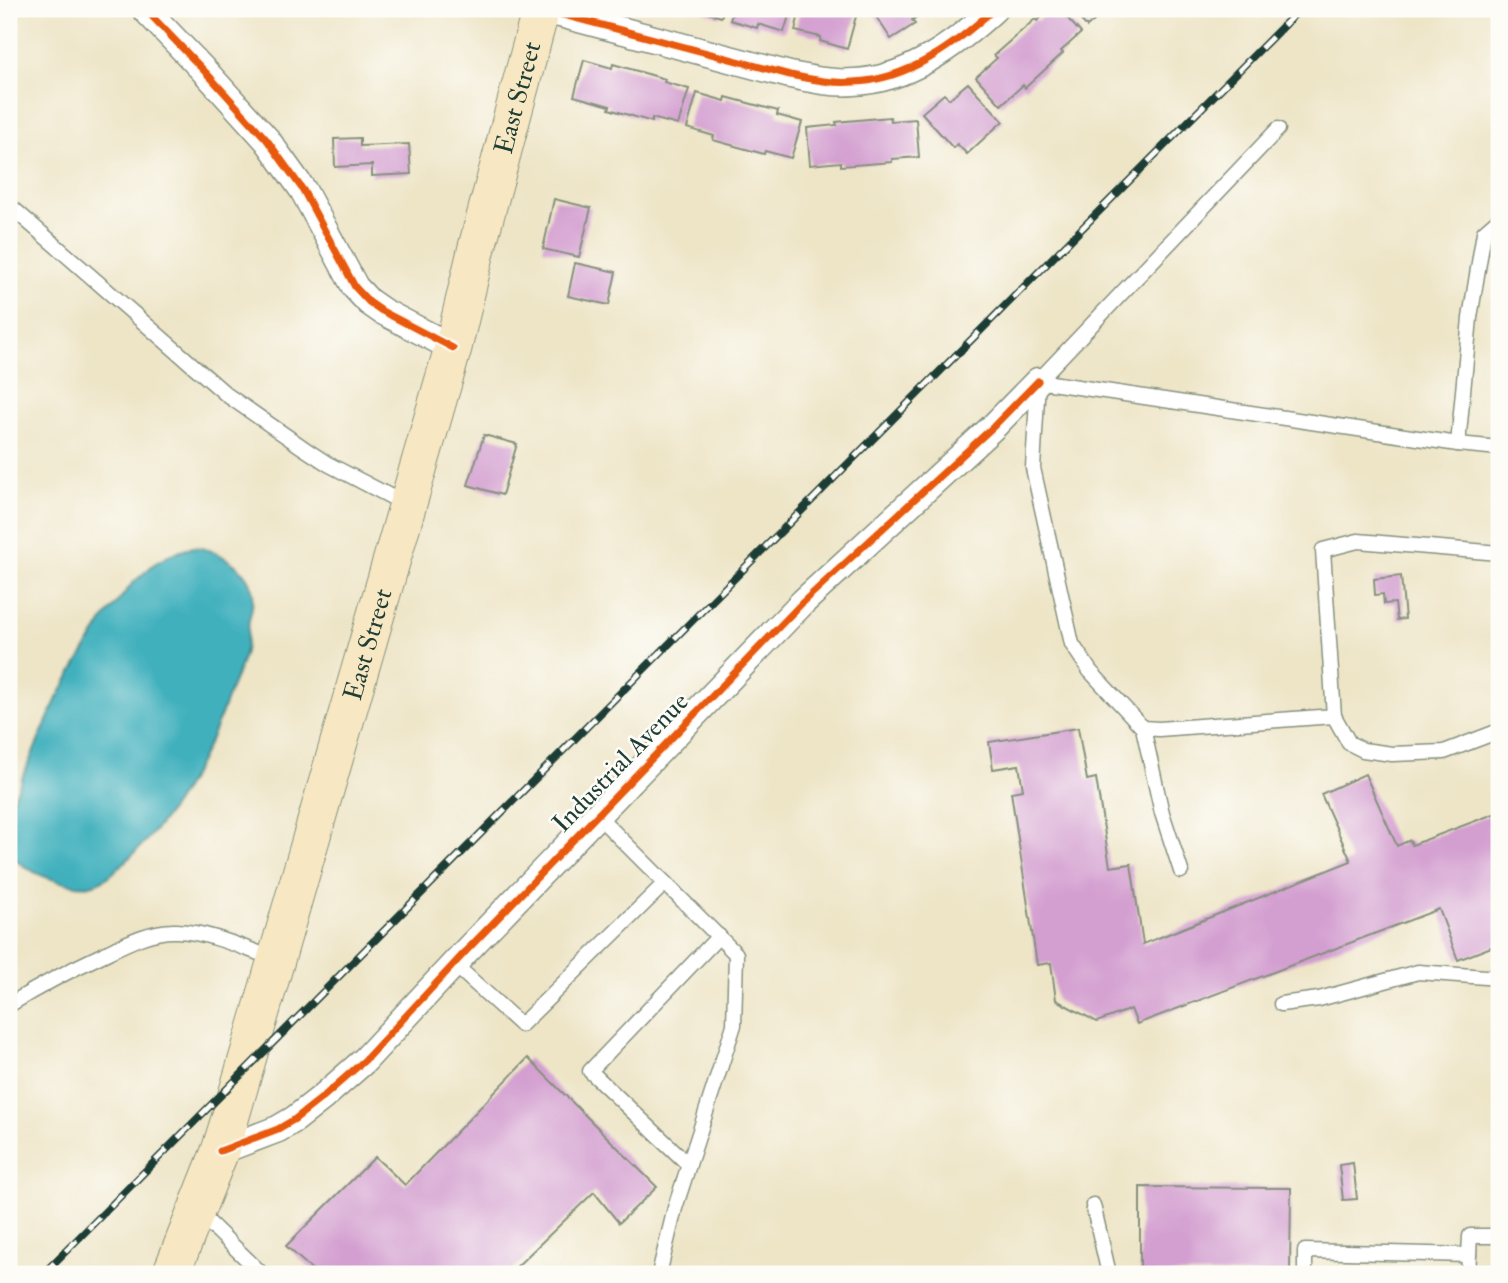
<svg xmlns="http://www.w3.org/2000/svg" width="1508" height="1283" font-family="'IM FELL Double Pica',serif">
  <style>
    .water { fill: #41b0bd; stroke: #307678; stroke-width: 2 }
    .building { fill: #d39ed0 }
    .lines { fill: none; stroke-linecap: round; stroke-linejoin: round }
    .lane-casing { stroke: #86917e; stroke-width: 17 }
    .street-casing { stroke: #86917e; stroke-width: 29 }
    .secondary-casing { stroke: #86917e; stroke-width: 39 }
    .lane { stroke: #fff; stroke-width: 14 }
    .street { stroke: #fff; stroke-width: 26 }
    .secondary { stroke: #f7e8c3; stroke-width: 37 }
    .rail-casing { stroke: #1f3d34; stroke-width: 8 }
    .rail { stroke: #fdfcf7; stroke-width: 5; stroke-dasharray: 16; stroke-linecap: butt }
    .cycleway-casing { stroke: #fdfcf7; stroke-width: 11 }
    .cycleway { stroke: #e8590c; stroke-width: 7 }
    .labels { text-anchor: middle; stroke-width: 5; stroke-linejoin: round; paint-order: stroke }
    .street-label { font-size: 26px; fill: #1f3d34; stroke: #fdfcf7 }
  </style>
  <rect width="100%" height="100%" fill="#fdfcf7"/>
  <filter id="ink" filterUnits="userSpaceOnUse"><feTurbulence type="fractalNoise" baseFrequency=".0143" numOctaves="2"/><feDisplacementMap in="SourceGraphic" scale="14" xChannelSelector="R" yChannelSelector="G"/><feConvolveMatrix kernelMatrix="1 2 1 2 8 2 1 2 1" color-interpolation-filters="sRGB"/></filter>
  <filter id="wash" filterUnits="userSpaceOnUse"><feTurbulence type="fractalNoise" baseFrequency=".00686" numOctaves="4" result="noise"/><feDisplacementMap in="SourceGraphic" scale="28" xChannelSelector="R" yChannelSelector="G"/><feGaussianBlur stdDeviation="1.57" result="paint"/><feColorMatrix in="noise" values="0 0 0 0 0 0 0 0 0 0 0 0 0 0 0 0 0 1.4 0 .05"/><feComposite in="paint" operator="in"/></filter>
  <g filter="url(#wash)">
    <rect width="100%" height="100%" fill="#eee5c7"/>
    <path class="water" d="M193,547c24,1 56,22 60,46 1,9 -2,19 -4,27 -1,10 -2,21 -4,31 -3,14 -10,27 -15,40 -22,62 -53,122 -101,167 -11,10 -23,24 -39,27 -15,3 -49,-8 -61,-16 -8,-4 -15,-10 -20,-17v-44l48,-110 20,-34 28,-46 26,-33 23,-21 18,-10z"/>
    <g id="blocks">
      <g class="building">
        <polygon points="697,9 724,9 721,17"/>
        <polygon points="734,9 791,9 784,32 758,24 757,28 730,20"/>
        <polygon points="800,9 858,9 847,49 820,41 821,37 795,31"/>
        <polygon points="871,9 929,9 912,20 915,24 891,39"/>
        <polygon points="1051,9 1059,9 1081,33 1061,51 1063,53 1025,88 1023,85 1001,105 976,77 997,58 994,55 1035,19 1037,21"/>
        <polygon points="1071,9 1107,9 1087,27"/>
        <polygon points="584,60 612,68 613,64 665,79 664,82 689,89 678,125 652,118 652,122 609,109 610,106 574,96"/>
        <polygon points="968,83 1003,121 967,154 957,144 953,148 922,113 944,94 949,99"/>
        <polygon points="697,93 725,101 726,97 778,111 777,115 802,122 791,158 765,151 764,154 713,140 714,136 687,128"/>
        <polygon points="890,117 891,121 916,119 919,157 892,159 892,162 867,164 841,166 841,162 810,165 807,128 837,125 836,122"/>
        <polygon points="360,138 360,146 409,144 411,174 372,176 372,165 335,167 334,139"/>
        <polygon points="554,199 591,208 579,257 543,249"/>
        <polygon points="575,263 616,272 609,305 568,296"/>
        <polygon points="484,435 517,444 502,495 468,485"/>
        <polygon points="1401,576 1405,619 1397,620 1395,603 1384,604 1383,594 1375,595 1374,579"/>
        <polygon points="1078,728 1087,780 1096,778 1110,867 1131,864 1143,944 1351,861 1321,794 1365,774 1397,846 1410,840 1412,845 1499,812 1499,944 1458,960 1439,909 1137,1024 1131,1009 1097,1022 1056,1000 1051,963 1037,965 1011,792 1023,790 1019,765 993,769 989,742"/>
        <polygon points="528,1058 657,1187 619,1223 594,1192 513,1270 516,1274 317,1274 286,1246 375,1157 405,1185"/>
        <polygon points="1353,1163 1357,1199 1343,1200 1339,1165"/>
        <polygon points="1140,1187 1291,1188 1290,1274 1140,1274"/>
      </g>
    </g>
  </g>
  <g filter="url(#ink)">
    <use href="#blocks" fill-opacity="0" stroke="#86917e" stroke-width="2"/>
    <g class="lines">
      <g class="lane-casing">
        <g id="lane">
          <polyline points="9,205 227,395 305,449 328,464 405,504"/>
          <polyline points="1038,381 1458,444 1499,448"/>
          <polyline points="1458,444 1470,318 1484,232 1499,219"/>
          <polyline points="1334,716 1349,743 1363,750 1392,754 1444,752 1499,731"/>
          <polyline points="1143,728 1090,671 1072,644 1033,468 1038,381 1278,129"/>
          <polyline points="598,816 736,954 734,1025 675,1208 659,1274"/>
          <polyline points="1181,871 1162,813 1143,728 1159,729 1334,716 1323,550 1358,541 1499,553"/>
          <polyline points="454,964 521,1025 665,883"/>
          <polyline points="1281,1004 1319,999 1418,972 1499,978"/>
          <path d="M9,1005c29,-18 59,-34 91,-49 23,-11 50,-26 76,-25 34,1 67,17 99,28"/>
          <polyline points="688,1164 590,1071 719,936"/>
          <polyline points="1093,1205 1109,1274"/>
          <polyline points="198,1212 262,1274"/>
          <polyline points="1305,1274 1305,1251 1469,1255"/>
          <polyline points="1468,1274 1470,1236 1499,1236"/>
        </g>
      </g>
      <g class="street-casing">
        <g id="street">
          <polyline points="145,9 211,78 267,140 303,190 355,287 369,302 382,311 453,348"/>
          <path d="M541,9l249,66c21,4 42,9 64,7 54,-2 102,-38 140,-73"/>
          <polyline points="220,1151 278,1129 295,1119 323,1097 365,1060 467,950 803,602 993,427 1038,381"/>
        </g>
      </g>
      <g class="secondary-casing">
        <g id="secondary">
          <path id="s1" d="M171,1274l49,-123 12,-39 221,-764 24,-101 64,-238"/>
        </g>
      </g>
      <use href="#lane" class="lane"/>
      <use href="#street" class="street"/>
      <use href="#secondary" class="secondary"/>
      <g class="rail-casing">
        <polyline id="rail" points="43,1274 1300,9"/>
      </g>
      <use href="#rail" class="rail"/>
      <g class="cycleway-casing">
        <g id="cycleway">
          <polyline points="145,9 211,78 267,140 303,190 355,287 369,302 382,311 453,348"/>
          <path d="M541,9l249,66c21,4 42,9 64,7 54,-2 102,-38 140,-73"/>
          <polyline points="220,1151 278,1129 295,1119 323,1097 365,1060 467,950 803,602 993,427 1038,381"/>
        </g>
      </g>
      <use href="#cycleway" class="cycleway"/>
    </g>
  </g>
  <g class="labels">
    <g class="street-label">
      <text dy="9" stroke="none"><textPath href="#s1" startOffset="1227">East Street</textPath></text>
      <text dy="9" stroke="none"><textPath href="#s1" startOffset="660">East Street</textPath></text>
      <text transform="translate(620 762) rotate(-46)" y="9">Industrial Avenue</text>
    </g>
  </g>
  <rect width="1508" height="1283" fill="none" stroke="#fdfcf7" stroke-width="35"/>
</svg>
